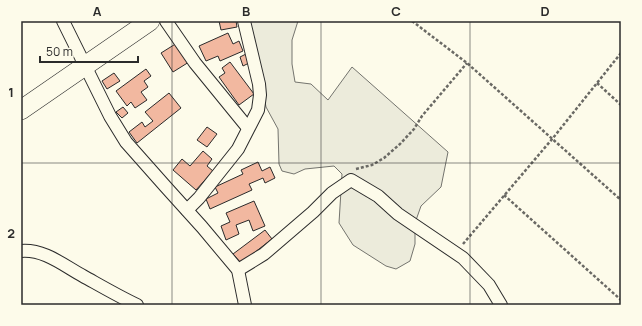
<svg xmlns="http://www.w3.org/2000/svg" width="642" height="326" font-family="Manrope,sans-serif">
  <style>
    .green { fill: #ecebdb; stroke: #74746e }
    .building { fill: #f2b8a0; stroke: #2b2b2b }
    .lines { fill: none; stroke-linecap: round; stroke-linejoin: round }
    .minor-casing { stroke: #2b2b2b; stroke-width: 14 }
    .primary-casing { stroke: #2b2b2b; stroke-width: 20 }
    .path { stroke: #6a6964; stroke-width: 2.5; stroke-dasharray: 3 2; stroke-linecap: butt }
    .minor { stroke: #fdfbea; stroke-width: 12 }
    .primary { stroke: #fdfbea; stroke-width: 19 }
    .grid { fill: none; stroke: #2b2b2b; stroke-width: 1; stroke-opacity: 0.55 }
    .neatline { fill: none; stroke: #2b2b2b; stroke-width: 1.5 }
    .grid-label { font-size: 13px; text-anchor: middle; font-weight: bold; fill: #2b2b2b }
  </style>
  <rect width="100%" height="100%" fill="#fdfbea"/>
  <polygon class="green" points="249,21 298,21 292,40 292,64 295,82 311,84 328,100 352,67 448,152 441,187 421,206 415,223 415,244 410,261 396,269 386,266 353,245 339,223 342,174 334,166 305,169 294,174 282,171 279,164 278,129 266,107 259,69"/>
  <g class="building">
    <polygon points="219,21 236,21 237,27 221,30"/>
    <polygon points="228,33 233,44 239,41 243,51 220,61 218,56 206,61 199,46"/>
    <polygon points="177,43 189,62 173,72 161,53"/>
    <polygon points="246,54 249,63 243,66 240,57"/>
    <polygon points="230,62 254,94 239,105 219,77 225,73 222,68"/>
    <polygon points="146,69 151,76 144,81 148,87 141,92 147,100 135,108 131,102 127,106 116,91"/>
    <polygon points="114,73 120,81 107,89 102,81"/>
    <polygon points="169,93 181,108 137,143 129,132 142,122 145,127 153,121 145,112"/>
    <polygon points="123,107 128,113 122,118 116,112"/>
    <polygon points="207,127 217,134 207,147 197,140"/>
    <polygon points="203,151 212,159 207,166 213,171 196,190 173,170 182,159 190,166"/>
    <polygon points="258,162 262,171 270,167 275,178 265,183 263,178 249,184 252,190 210,209 206,199 218,193 215,187 243,174 241,170"/>
    <polygon points="254,201 265,226 253,231 249,220 236,225 239,234 226,240 221,226 230,222 226,213"/>
    <polygon points="265,230 272,239 241,263 233,254"/>
  </g>
  <g class="lines">
    <g class="minor-casing">
      <g id="minor">
        <polyline points="63,21 110,116 126,142 165,186 202,227 238,270 245,305"/>
        <polyline points="166,21 195,63 248,128"/>
        <polyline points="187,210 199,198 238,149 258,110 260,95 259,84 244,21"/>
        <path d="M21,251c23,-2 42,14 62,25 18,10 35,20 54,29"/>
        <polyline points="238,270 264,254 313,212 332,193 351,180 378,196 398,214 463,258 489,285 501,305"/>
      </g>
    </g>
    <g class="primary-casing">
      <polyline id="primary" points="21,110 150,21"/>
    </g>
    <g class="path">
      <polyline points="412,21 467,63 621,200"/>
      <polyline points="597,83 621,105"/>
      <polyline points="356,169 372,165 384,158 400,144 414,129 422,116 467,63"/>
      <polyline points="504,195 621,300"/>
      <polyline points="463,244 553,138 621,53"/>
    </g>
    <use href="#minor" class="minor"/>
    <use href="#primary" class="primary"/>
  </g>
  <path class="grid" d="M172,21v284M321,21v284M470,21v284M21,163h600"/>
  <rect width="642" height="326" fill="none" stroke="#fdfbea" stroke-width="44"/>
  <path d="M40 56v6h98v-6" fill="none" stroke="#2b2b2b" stroke-width="2"/>
  <text x="46" y="56" font-size="12" fill="#2b2b2b" stroke="#fdfbea" stroke-width="3" paint-order="stroke">50 m</text>
  <rect x="22" y="22" width="598" height="282" class="neatline"/>
  <g class="grid-label">
    <text x="97" y="16">A</text>
    <text x="246" y="16">B</text>
    <text x="396" y="16">C</text>
    <text x="545" y="16">D</text>
    <text x="11" y="97">1</text>
    <text x="11" y="238">2</text>
  </g>
</svg>
